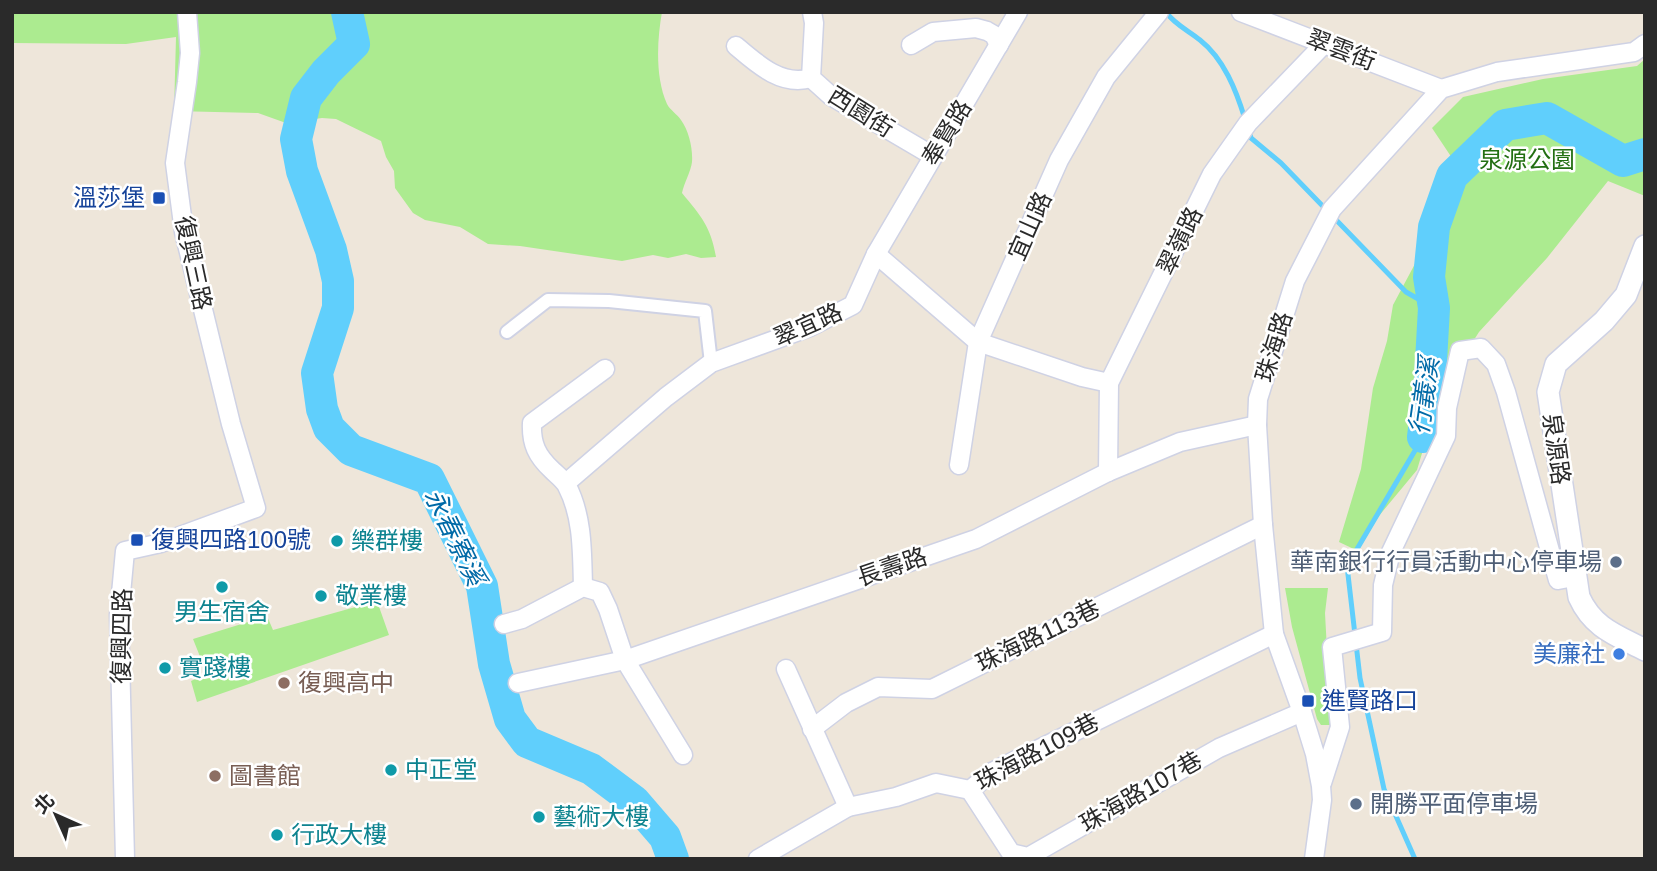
<svg xmlns="http://www.w3.org/2000/svg" width="1657" height="871" font-family="Arial,'Noto Sans TC',sans-serif">
  <style>
    .green { fill: #aceb90 }
    .lines { fill: none; stroke-linecap: round; stroke-linejoin: round }
    .stream { stroke: #60cffc; stroke-width: 5 }
    .river { stroke: #60cffc; stroke-width: 32 }
    .pedestrian-casing { stroke: #cfd2e4; stroke-width: 16 }
    .minor-casing { stroke: #cfd2e4; stroke-width: 21 }
    .tertiary-casing { stroke: #cfd2e4; stroke-width: 24 }
    .pedestrian { stroke: #fff; stroke-width: 12 }
    .minor { stroke: #fff; stroke-width: 18 }
    .tertiary { stroke: #fff; stroke-width: 21 }
    .transit-dot { fill: #1a4fb4; stroke: #fff; stroke-width: 2.5 }
    .culture-dot { fill: #0f9aa8; stroke: #fff; stroke-width: 2.5 }
    .service-dot { fill: #5c6f8a; stroke: #fff; stroke-width: 2.5 }
    .shop-dot { fill: #3f7fe0; stroke: #fff; stroke-width: 2.5 }
    .education-dot { fill: #8d6e63; stroke: #fff; stroke-width: 2.5 }
    .labels { text-anchor: middle; stroke-width: 5; stroke-linejoin: round; paint-order: stroke }
    .street-label { font-size: 24px; fill: #2a2a2a; stroke: #fff }
    .park-label { font-size: 24px; fill: #236f12; stroke: #fff }
    .transit-label { font-size: 24px; fill: #164399; stroke: #fff; text-anchor: start }
    .culture-label { font-size: 24px; fill: #0d838f; stroke: #fff; text-anchor: start }
    .service-label { font-size: 24px; fill: #4e5e75; stroke: #fff; text-anchor: end }
    .shop-label { font-size: 24px; fill: #366cbe; stroke: #fff; text-anchor: end }
    .education-label { font-size: 24px; fill: #785e54; stroke: #fff; text-anchor: start }
    .water-label { font-size: 26px; font-style: italic; fill: #006aa7; stroke: #fff }
  </style>
  <rect width="100%" height="100%" fill="#eee6da"/>
  <g class="green">
    <path d="M12,12h650c-5,28 -7,65 5,92 3,6 10,10 14,16 8,11 12,29 11,42 -1,9 -8,21 -10,31 19,23 29,34 34,64l-15,1 -15,-4 -18,4 -15,-3 -31,6 -102,-15 -32,-2 -28,-17 -35,-7 -12,-7 -18,-25 -1,-17 -8,-14 -5,-16 -45,-22 -14,-1 -36,5 -28,-10 -84,-2 2,-74 -50,7 -114,-1z"/>
    <polygon points="1645,59 1645,196 1608,181 1547,258 1479,332 1440,393 1417,470 1378,517 1358,551 1339,542 1361,469 1373,388 1387,341 1393,305 1440,217 1452,158 1432,128 1463,97 1543,79 1637,66"/>
    <polygon points="1285,588 1328,588 1325,613 1331,725 1321,725 1317,719 1292,627"/>
    <polygon points="377,601 389,635 197,702 191,681 207,674 193,639 267,616 273,630"/>
  </g>
  <g class="lines">
    <g class="stream">
      <path d="M1166,12c8,12 23,19 34,28 24,19 36,50 45,79"/>
      <polyline points="1248,128 1251,138 1281,163 1406,292 1434,308"/>
      <polyline points="1415,859 1384,789 1360,678 1347,566 1423,437"/>
    </g>
    <g class="river">
      <polyline points="347,12 354,44 326,72 306,98 296,139 302,171 331,250 338,281 338,308 317,373 322,409 329,428 351,450 429,479 482,586 494,664 510,719 527,742 591,769 634,801 665,837 673,859"/>
      <polyline points="1423,437 1430,379 1434,308 1429,277 1434,227 1452,176 1505,125 1547,118 1623,161 1645,154"/>
    </g>
    <g class="pedestrian-casing">
      <polyline id="pedestrian" points="507,332 548,300 609,301 705,311 711,363"/>
    </g>
    <g class="minor-casing">
      <g id="minor">
        <polyline points="812,12 814,23 811,78 831,96 933,156"/>
        <polyline points="1241,12 1441,89"/>
        <polyline points="911,45 933,32 976,28 987,31 994,35 999,45"/>
        <path d="M736,46c21,18 46,41 75,32"/>
        <polyline points="876,254 978,342 1082,377 1109,383"/>
        <polyline points="959,465 978,342 1059,160 1106,77 1159,12"/>
        <polyline points="1108,472 1109,383 1212,174 1248,123 1325,43"/>
        <polyline points="566,483 666,397 711,363 810,327 853,305 876,254 1018,12"/>
        <path d="M583,587c-1,-35 0,-70 -16,-101 -3,-6 -10,-11 -15,-16 -15,-14 -21,-26 -20,-47l73,-54"/>
        <polyline points="504,624 522,619 583,587 600,592 608,609 625,660 683,755"/>
        <polyline points="786,669 848,807"/>
        <polyline points="518,683 625,660 976,539 1108,472 1180,442 1257,425"/>
        <polyline points="812,729 846,703 878,687 932,689 1263,525"/>
        <polyline points="1322,783 1340,727 1332,647 1382,632 1383,585 1391,552 1446,436 1447,408 1460,351 1481,348 1496,364 1506,392 1558,580 1574,577"/>
        <polyline points="970,790 1011,853 1028,857 1219,748 1302,712"/>
        <polyline points="125,859 119,615 125,551 161,543 256,508 231,424 184,232 175,163 187,82 190,53 187,12"/>
        <polyline points="758,859 848,807 896,797 936,783 970,790 992,772 1274,634"/>
        <polyline points="1314,859 1322,800 1321,786 1315,754 1302,712 1274,634 1263,525 1257,425 1258,399 1295,281 1332,209 1441,89 1497,72 1634,52 1645,44"/>
      </g>
    </g>
    <g class="tertiary-casing">
      <path id="tertiary" d="M1645,246l-19,49 -22,26 -48,43 -8,28 31,205c14,31 37,38 66,53"/>
    </g>
    <use href="#pedestrian" class="pedestrian"/>
    <use href="#minor" class="minor"/>
    <use href="#tertiary" class="tertiary"/>
  </g>
  <g class="transit-dot">
    <rect x="152" y="191" width="14" height="14" rx="3.5"/>
    <rect x="130" y="533" width="14" height="14" rx="3.5"/>
    <rect x="1301" y="694" width="14" height="14" rx="3.5"/>
  </g>
  <g class="culture-dot">
    <circle cx="337" cy="541" r="7"/>
    <circle cx="222" cy="587" r="7"/>
    <circle cx="321" cy="596" r="7"/>
    <circle cx="165" cy="668" r="7"/>
    <circle cx="391" cy="770" r="7"/>
    <circle cx="539" cy="817" r="7"/>
    <circle cx="277" cy="835" r="7"/>
  </g>
  <g class="service-dot">
    <circle cx="1616" cy="562" r="7"/>
    <circle cx="1356" cy="804" r="7"/>
  </g>
  <circle class="shop-dot" cx="1619" cy="654" r="7"/>
  <g class="education-dot">
    <circle cx="284" cy="683" r="7"/>
    <circle cx="215" cy="776" r="7"/>
  </g>
  <g class="labels">
    <g class="street-label">
      <text transform="translate(1341 50) rotate(21)" y="8">翠雲街</text>
      <text transform="translate(861 112) rotate(32)" y="8">西園街</text>
      <text transform="translate(947 133) rotate(-59)" y="8">奉賢路</text>
      <text transform="translate(1030 226) rotate(-66)" y="8">宜山路</text>
      <text transform="translate(1180 241) rotate(-64)" y="8">翠嶺路</text>
      <text transform="translate(193 263) rotate(78)" y="8">復興三路</text>
      <text transform="translate(808 325) rotate(-24)" y="8">翠宜路</text>
      <text transform="translate(1274 347) rotate(-73)" y="8">珠海路</text>
      <text transform="translate(1556 449) rotate(82)" y="8">泉源路</text>
      <text transform="translate(892 567) rotate(-19)" y="8">長壽路</text>
      <text transform="translate(122 636) rotate(-89)" y="8">復興四路</text>
      <text transform="translate(1038 636) rotate(-26)" y="8">珠海路113巷</text>
      <text transform="translate(1037 752) rotate(-28)" y="8">珠海路109巷</text>
      <text transform="translate(1141 792) rotate(-30)" y="8">珠海路107巷</text>
    </g>
    <g class="park-label">
      <text x="1527" y="168">泉源公園</text>
    </g>
    <g class="transit-label">
      <text x="145" y="206" text-anchor="end">溫莎堡</text>
      <text x="151" y="548">復興四路100號</text>
      <text x="1322" y="709">進賢路口</text>
    </g>
    <g class="culture-label">
      <text x="351" y="549">樂群樓</text>
      <text x="335" y="604">敬業樓</text>
      <text x="222" y="620" text-anchor="middle">男生宿舍</text>
      <text x="179" y="676">實踐樓</text>
      <text x="405" y="778">中正堂</text>
      <text x="553" y="825">藝術大樓</text>
      <text x="291" y="843">行政大樓</text>
    </g>
    <g class="service-label">
      <text x="1602" y="570">華南銀行行員活動中心停車場</text>
      <text x="1370" y="812" text-anchor="start">開勝平面停車場</text>
    </g>
    <g class="shop-label">
      <text x="1605" y="662">美廉社</text>
    </g>
    <g class="education-label">
      <text x="298" y="691">復興高中</text>
      <text x="229" y="784">圖書館</text>
    </g>
    <g class="water-label">
      <text transform="translate(1424 396) rotate(-82)" y="9">行義溪</text>
      <text transform="translate(455 537) rotate(64)" y="9">永春寮溪</text>
    </g>
  </g>
  <rect width="1657" height="871" fill="none" stroke="#2a2a2a" stroke-width="28"/>
  <g transform="translate(56 815) rotate(315)" stroke="#ffffff" stroke-width="5" paint-order="stroke">
  <path d="M0-5L12 26L0 18L-12 26Z" fill="#2a2a2a"/>
  <text y="-10" font-size="19" font-weight="bold" text-anchor="middle" fill="#2a2a2a">北</text>
  </g>
</svg>
